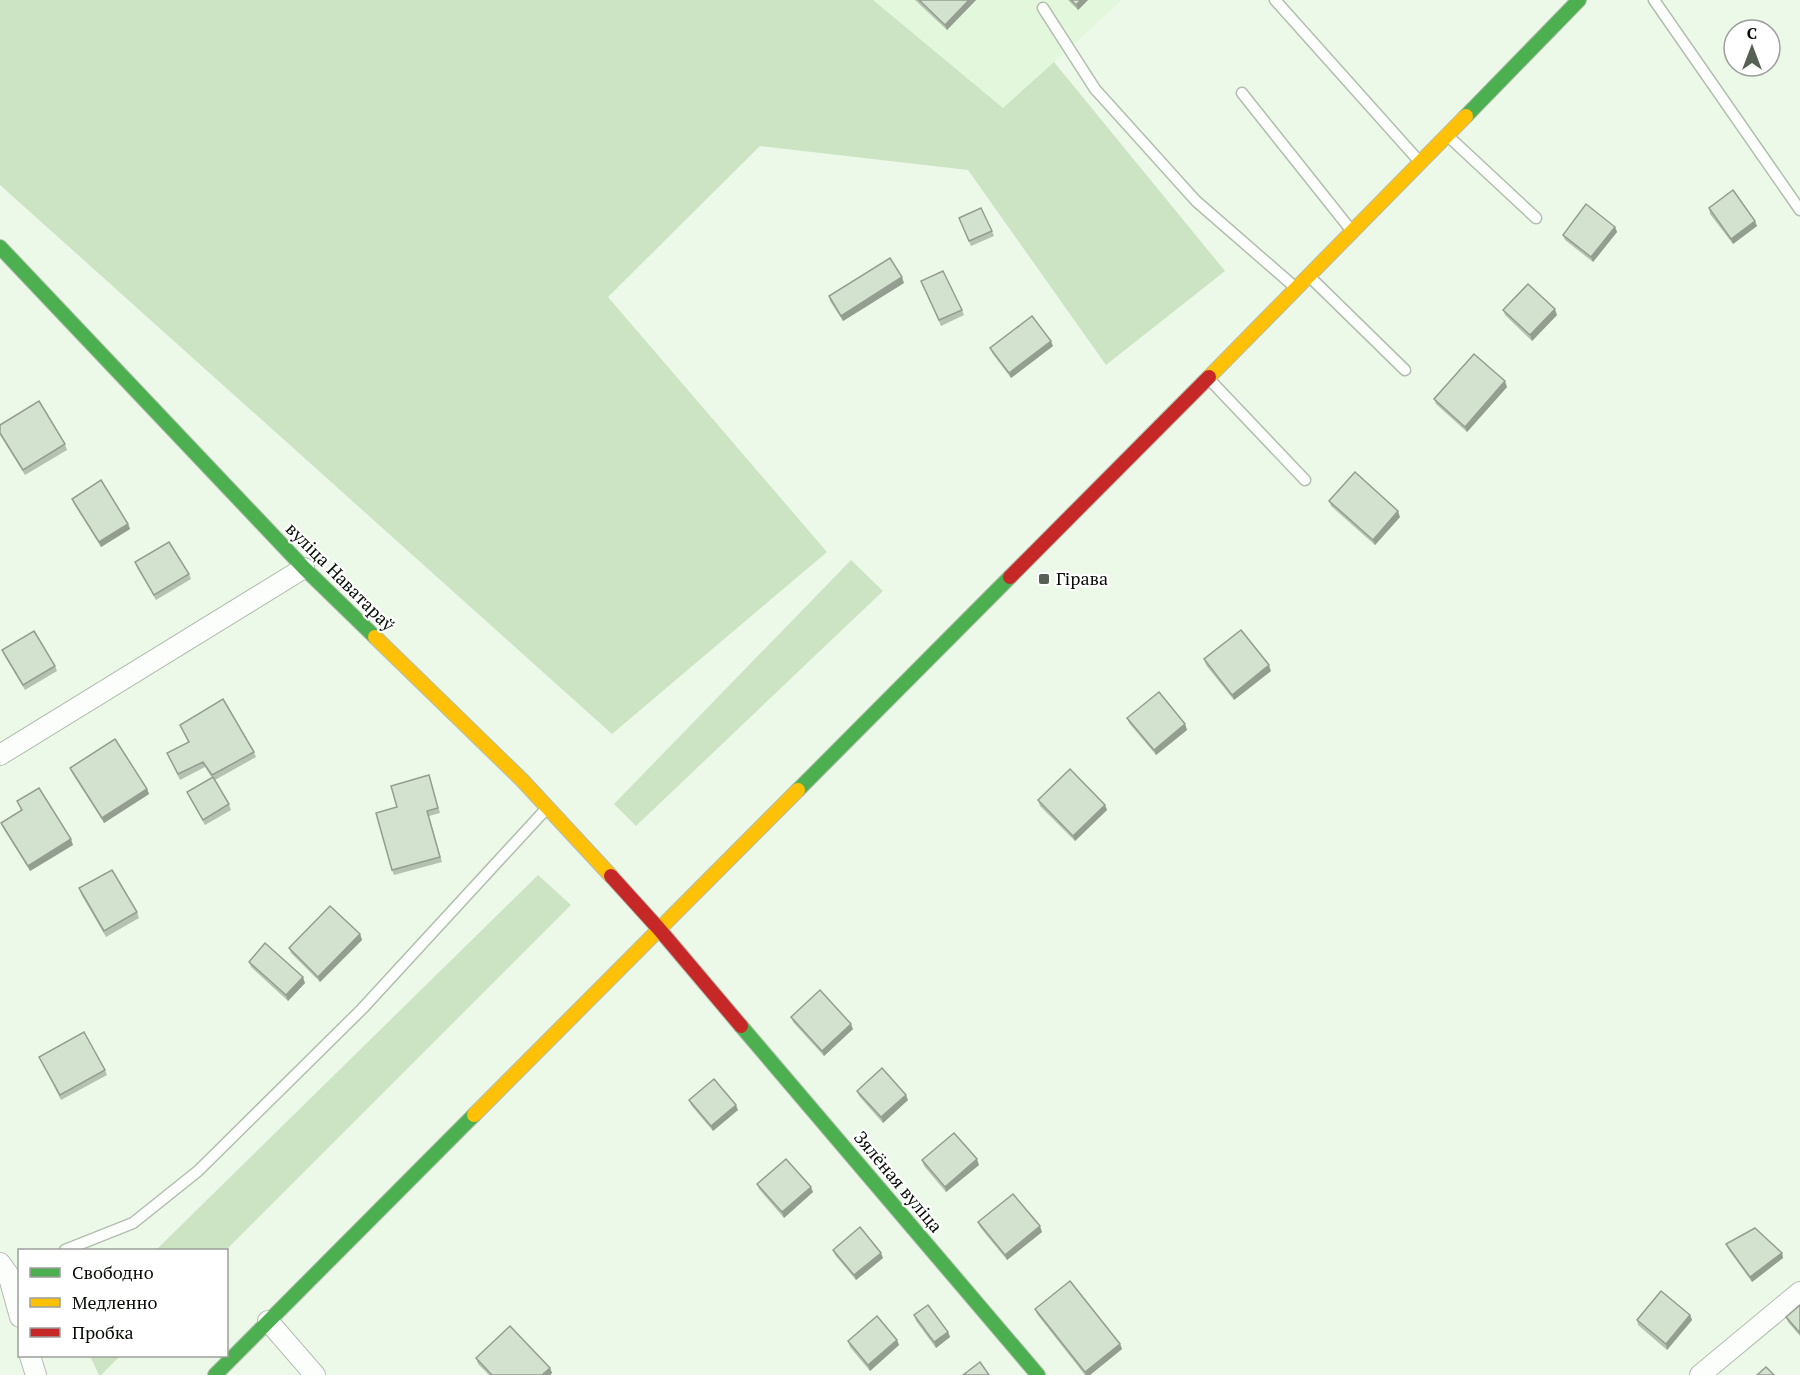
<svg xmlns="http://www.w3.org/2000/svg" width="1800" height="1375" font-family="'PT Serif',serif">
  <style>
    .built { fill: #e3f7dc }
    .green { fill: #cce4c3 }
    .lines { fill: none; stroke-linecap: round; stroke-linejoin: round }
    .lane-casing { stroke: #b3bdb0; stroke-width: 13 }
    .street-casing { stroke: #b3bdb0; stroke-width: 22 }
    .fast-casing { stroke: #b3bdb0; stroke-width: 16 }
    .slow-casing { stroke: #b3bdb0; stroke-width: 16 }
    .jam-casing { stroke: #b3bdb0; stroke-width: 16 }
    .lane { stroke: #fcfefc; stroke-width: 10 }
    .street { stroke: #fcfefc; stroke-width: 20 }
    .fast { stroke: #4caf50; stroke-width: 14 }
    .slow { stroke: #ffc107; stroke-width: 14 }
    .jam { stroke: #c62828; stroke-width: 14 }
    .wall { fill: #b5c2b1 }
    .shaded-wall { fill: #949e90 }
    .building { fill: #d3e2ce; stroke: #949e90; stroke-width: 1.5 }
    .poi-dot { fill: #576055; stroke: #fff; stroke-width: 2 }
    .labels { text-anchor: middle; stroke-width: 4.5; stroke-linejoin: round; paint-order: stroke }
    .street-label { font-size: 18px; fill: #070e06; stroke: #fff }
    .poi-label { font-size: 18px; fill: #070e06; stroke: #fff; text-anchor: start }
  </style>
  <rect width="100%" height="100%" fill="#ecf9e8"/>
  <polygon class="built" points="873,0 1122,0 1003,109"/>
  <g class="green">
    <polygon points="0,0 873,0 1003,108 1054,62 1225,271 1106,365 968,170 760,146 608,297 827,552 612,734 0,185"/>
    <polygon points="851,560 883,591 636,826 614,804"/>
    <polygon points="538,875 571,905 226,1250 156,1250"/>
    <polygon points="90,1356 120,1356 101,1375 99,1375"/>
  </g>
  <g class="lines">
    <g class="lane-casing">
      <g id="lane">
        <polyline points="1275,0 1419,161"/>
        <polyline points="1654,0 1800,210"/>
        <polyline points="1043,8 1095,89 1196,201 1297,289"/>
        <polyline points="1242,93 1351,230"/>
        <polyline points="1448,136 1536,218"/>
        <polyline points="1310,277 1405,370"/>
        <polyline points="1209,379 1305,480"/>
        <polyline points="65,1250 133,1223 198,1171 362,1009 547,808"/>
      </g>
    </g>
    <g class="street-casing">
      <g id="street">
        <polyline points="0,755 304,568"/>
        <polyline points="0,1263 8,1274 20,1317"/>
        <polyline points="268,1321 315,1375"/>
        <polyline points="30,1356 36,1375"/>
        <polyline points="1700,1375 1800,1292"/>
      </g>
    </g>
    <g class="fast-casing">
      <g id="fast">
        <polyline points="1466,116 1579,0"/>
        <polyline points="0,247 304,568 375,637"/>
        <polyline points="798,790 1010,577"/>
        <polyline points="741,1026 1038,1375"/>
        <polyline points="215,1375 474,1115"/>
      </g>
    </g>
    <g class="slow-casing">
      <g id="slow">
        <polyline points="1209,377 1466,116"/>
        <polyline points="375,637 522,780 611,876"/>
        <polyline points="474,1115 798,790"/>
      </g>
    </g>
    <g class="jam-casing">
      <g id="jam">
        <polyline points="1010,577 1209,377"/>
        <polyline points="611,876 659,929 741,1026"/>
      </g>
    </g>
    <use href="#lane" class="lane"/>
    <use href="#street" class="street"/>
    <use href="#fast" class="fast"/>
    <use href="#slow" class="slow"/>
    <use href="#jam" class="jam"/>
  </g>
  <g class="wall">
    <polygon points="915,0 976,0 947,30"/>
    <polygon points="1068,0 1088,0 1078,10"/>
    <polygon points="1709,208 1757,226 1733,244 1710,214"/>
    <polygon points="961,223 992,231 994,236 971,246"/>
    <polygon points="1615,227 1617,232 1593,262 1565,240 1563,235"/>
    <polygon points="921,281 962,310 964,315 941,326"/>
    <polygon points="904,283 843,321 830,301 829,296"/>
    <polygon points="1503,310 1557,315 1532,341 1505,315"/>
    <polygon points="1053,346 1011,378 992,353 990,348"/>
    <polygon points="1507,387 1467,432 1436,404 1434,399"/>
    <polygon points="0,425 65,444 67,450 25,475 0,435"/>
    <polygon points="72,499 128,524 130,529 101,547 74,504"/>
    <polygon points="1329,501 1400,517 1375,545 1331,506"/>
    <polygon points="135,562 189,574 191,579 156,600 137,568"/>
    <polygon points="2,650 55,666 57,671 25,690 4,655"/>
    <polygon points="1204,659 1271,671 1234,700 1206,665"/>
    <polygon points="1127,718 1185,724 1187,730 1156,755 1129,723"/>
    <polygon points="180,725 254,752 256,757 215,780 229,804 231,810 205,825 189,797 187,792 212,778 205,767 180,780 167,753 188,742"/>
    <polygon points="70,768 147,789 149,794 104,823 72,773"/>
    <polygon points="429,775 440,813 429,816 442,862 394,875 392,870 397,807"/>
    <polygon points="1038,800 1105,805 1107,810 1075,841 1040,806"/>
    <polygon points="17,801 73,845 30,871 3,828 1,823 21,810"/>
    <polygon points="79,888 137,912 139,918 106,937 81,894"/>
    <polygon points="360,934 362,940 320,982 291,953 289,948"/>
    <polygon points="249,962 305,983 288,1001 251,967"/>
    <polygon points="791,1017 853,1029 824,1056 793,1022"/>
    <polygon points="39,1057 105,1070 107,1075 61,1100"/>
    <polygon points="857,1091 908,1100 883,1123 859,1096"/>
    <polygon points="689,1100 738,1110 713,1131 691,1105"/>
    <polygon points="922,1160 979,1165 946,1192 924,1166"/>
    <polygon points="757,1184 813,1192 784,1218 759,1189"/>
    <polygon points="978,1222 1042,1232 1007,1260 980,1227"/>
    <polygon points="1726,1244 1782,1253 1783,1258 1752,1282 1728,1249"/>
    <polygon points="833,1250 883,1258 856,1280 835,1255"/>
    <polygon points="1800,1305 1800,1336 1788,1322 1786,1317"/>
    <polygon points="1035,1309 1120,1344 1122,1349 1090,1375 1085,1375 1037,1314"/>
    <polygon points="914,1315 948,1332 950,1337 936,1348 916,1321"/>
    <polygon points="1690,1315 1692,1320 1667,1350 1638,1325 1637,1320"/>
    <polygon points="897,1340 899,1345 870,1371 850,1347 848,1341"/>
    <polygon points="476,1358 550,1368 552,1373 550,1375 489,1375 478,1364"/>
  </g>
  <g class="shaded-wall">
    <polygon points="969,0 976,0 947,30 945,25"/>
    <polygon points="1081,0 1088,0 1078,10 1076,5"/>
    <polygon points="1755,221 1757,226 1733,244 1731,239"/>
    <polygon points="1615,227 1617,232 1593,262 1591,257"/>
    <polygon points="902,277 904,283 843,321 841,316"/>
    <polygon points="1555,309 1557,315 1532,341 1530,335"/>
    <polygon points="1051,341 1053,346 1011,378 1009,373"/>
    <polygon points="1505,381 1507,387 1467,432 1465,427"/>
    <polygon points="1398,511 1400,517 1375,545 1373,540"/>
    <polygon points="128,524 130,529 101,547 99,542"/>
    <polygon points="1269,665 1271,671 1234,700 1232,695"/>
    <polygon points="1185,724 1187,730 1156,755 1154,750"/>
    <polygon points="147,789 149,794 104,823 102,818"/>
    <polygon points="1105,805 1107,810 1075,841 1073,836"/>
    <polygon points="71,839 73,845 30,871 28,866"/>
    <polygon points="360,934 362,940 320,982 318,977"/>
    <polygon points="303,977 305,983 288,1001 286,995"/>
    <polygon points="851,1024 853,1029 824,1056 822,1051"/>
    <polygon points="906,1095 908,1100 883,1123 881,1117"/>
    <polygon points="736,1105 738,1110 713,1131 711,1126"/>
    <polygon points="977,1159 979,1165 946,1192 945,1187"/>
    <polygon points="811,1187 813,1192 784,1218 782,1212"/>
    <polygon points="1040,1226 1042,1232 1007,1260 1005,1255"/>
    <polygon points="881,1253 883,1258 856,1280 854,1275"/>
    <polygon points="1782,1253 1783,1258 1752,1282 1750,1277"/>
    <polygon points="1690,1315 1692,1320 1667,1350 1666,1344"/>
    <polygon points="948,1332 950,1337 936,1348 934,1342"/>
    <polygon points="897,1340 899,1345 870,1371 868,1365"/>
    <polygon points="1120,1344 1122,1349 1090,1375 1086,1375 1085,1372"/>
    <polygon points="550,1368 552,1373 550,1375 542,1375"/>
  </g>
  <g class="building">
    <polygon points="919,0 969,0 945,25"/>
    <polygon points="1071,0 1081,0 1076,5"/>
    <polygon points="1733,190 1755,221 1731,239 1709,208"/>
    <polygon points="1586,204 1615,227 1591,257 1563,235"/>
    <polygon points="981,208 992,231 969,241 959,218"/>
    <polygon points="890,258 902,277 841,316 829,296"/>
    <polygon points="943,271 962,310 939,320 921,281"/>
    <polygon points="1528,284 1555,309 1530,335 1503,310"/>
    <polygon points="1032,316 1051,341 1009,373 990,348"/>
    <polygon points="1474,354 1505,381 1465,427 1434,399"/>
    <polygon points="39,401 65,444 23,470 0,433 0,425"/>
    <polygon points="1355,472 1398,511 1373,540 1329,501"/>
    <polygon points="101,480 128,524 99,542 72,499"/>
    <polygon points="169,542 189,574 154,595 135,562"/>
    <polygon points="1241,630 1269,665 1232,695 1204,659"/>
    <polygon points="34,631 55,666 23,685 2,650"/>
    <polygon points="1159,692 1185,724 1154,750 1127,718"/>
    <polygon points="223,699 254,752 212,775 203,762 178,774 167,753 189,742 180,725"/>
    <polygon points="115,739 147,789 102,818 70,768"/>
    <polygon points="1070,769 1105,805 1073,836 1038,800"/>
    <polygon points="429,775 438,808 427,811 440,857 392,870 376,813 397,807 391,786"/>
    <polygon points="213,777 229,804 203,820 187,792"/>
    <polygon points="39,788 71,839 28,866 1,823 22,810 17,801"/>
    <polygon points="112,870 137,912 104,931 79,888"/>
    <polygon points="330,906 360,934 318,977 289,948"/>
    <polygon points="265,943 303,977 286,995 249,962"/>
    <polygon points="820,990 851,1024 822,1051 791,1017"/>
    <polygon points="84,1032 105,1070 60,1095 39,1057"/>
    <polygon points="882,1068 906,1095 881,1117 857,1091"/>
    <polygon points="714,1079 736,1105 711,1126 689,1100"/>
    <polygon points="954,1133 977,1159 945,1187 922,1160"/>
    <polygon points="786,1159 811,1187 782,1212 757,1184"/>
    <polygon points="1013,1194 1040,1226 1005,1255 978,1222"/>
    <polygon points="860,1227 881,1253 854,1275 833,1250"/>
    <polygon points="1755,1228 1782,1253 1750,1277 1726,1244"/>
    <polygon points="1070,1281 1120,1344 1085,1372 1035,1309"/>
    <polygon points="1661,1291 1690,1315 1666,1344 1637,1320"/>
    <polygon points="928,1305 948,1332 934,1342 914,1315"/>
    <polygon points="1800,1305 1800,1333 1786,1317"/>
    <polygon points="877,1316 897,1340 868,1365 848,1341"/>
    <polygon points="510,1326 550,1368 542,1375 492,1375 476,1358"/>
    <polygon points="980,1362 989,1375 963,1375"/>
    <polygon points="1766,1367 1774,1375 1757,1375"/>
  </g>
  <rect class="poi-dot" x="1038" y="573" width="12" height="12" rx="3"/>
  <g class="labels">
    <g class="street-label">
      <text transform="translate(340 577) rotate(45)" y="6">вуліца Наватараў</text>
      <text transform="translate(898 1182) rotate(50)" y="6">Зялёная вуліца</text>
    </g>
    <g class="poi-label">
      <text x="1056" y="585">Гірава</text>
    </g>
  </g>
  <rect x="18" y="1249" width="210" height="108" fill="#ffffff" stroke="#9c9f9b" stroke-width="1.5"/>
  <rect x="30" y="1268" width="30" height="9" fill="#4caf50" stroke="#9c9f9b" stroke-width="1.5"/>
  <text x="72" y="1279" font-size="18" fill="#070e06">Свободно</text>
  <rect x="30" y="1298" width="30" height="9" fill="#ffc107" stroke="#9c9f9b" stroke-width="1.5"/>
  <text x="72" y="1309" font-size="18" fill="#070e06">Медленно</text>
  <rect x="30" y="1328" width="30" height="9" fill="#c62828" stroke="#9c9f9b" stroke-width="1.5"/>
  <text x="72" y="1339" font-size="18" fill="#070e06">Пробка</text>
  <g transform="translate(1752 48)"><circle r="28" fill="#ffffff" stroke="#9c9f9b" stroke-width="1.5"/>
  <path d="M0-4.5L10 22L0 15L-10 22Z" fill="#576055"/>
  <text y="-9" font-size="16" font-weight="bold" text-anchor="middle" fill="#070e06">С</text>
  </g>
</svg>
